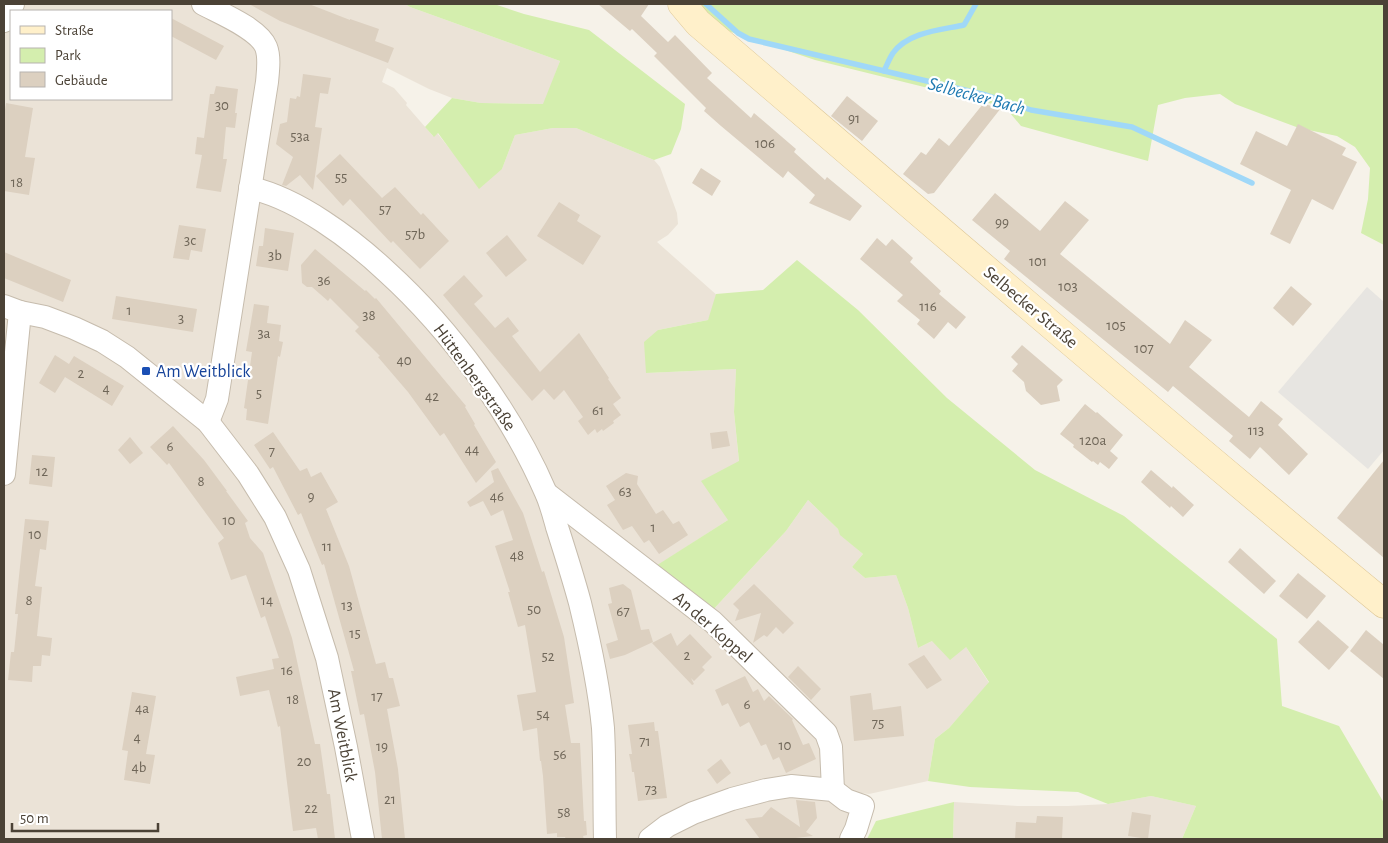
<svg xmlns="http://www.w3.org/2000/svg" width="1388" height="843" font-family="'Alegreya Sans',sans-serif">
  <style>
    .residential { fill: #ebe3d7; fill-rule: evenodd }
    .green { fill: #d4eeae }
    .parking { fill: #e7e5e1 }
    .lines { fill: none; stroke-linecap: round; stroke-linejoin: round }
    .stream { stroke: #a0d8f8; stroke-width: 5.5 }
    .building { fill: #dcd0c0 }
    .street-casing { stroke: #c6bcad; stroke-width: 24 }
    .secondary-casing { stroke: #dec796; stroke-width: 29 }
    .street { stroke: #fff; stroke-width: 22 }
    .secondary { stroke: #fff0ca; stroke-width: 28 }
    .transit-dot { fill: #1a4fb4; stroke: #fff; stroke-width: 2 }
    .labels { text-anchor: middle; stroke-width: 4.5; stroke-linejoin: round; paint-order: stroke }
    .number-label { font-size: 15px; fill: #6f6658 }
    .street-label { font-size: 18px; fill: #4b4236; stroke: #fff }
    .transit-label { font-size: 18px; fill: #164399; stroke: #fff; text-anchor: start }
    .water-label { font-size: 19px; font-style: italic; fill: #207bb2; stroke: #fff }
  </style>
  <rect width="100%" height="100%" fill="#f6f2e9"/>
  <g class="residential">
    <path d="M4,4h401l5,3 150,54 -16,43 -63,-1 -29,-5 -23,-9 -42,-21 -5,14 12,6 13,15 -1,2 27,31 4,-3 16,20 49,16 13,-34 38,-7h23l78,32 6,7 17,46 1,11 -10,11 -11,7 62,55 -11,23 -50,10 -12,43 90,-4 -2,43 5,50 -11,58 -76,49 59,43 75,-81 22,-31 30,29 3,6 22,19 -11,13 13,11 31,-3 12,33 10,40 14,-7 34,6 23,36 -40,45 -14,11 -7,42 -59,13 -16,-2 -5,19 2,6 -7,22h-839zM11,11h160v88h-160z"/>
    <polygon points="1151,796 1196,806 1182,839 953,839 954,802 1018,806 1068,806 1108,804"/>
  </g>
  <g class="green">
    <polygon points="405,4 494,4 524,14 589,30 685,104 681,129 671,154 654,160 576,128 553,128 515,135 502,169 479,189 438,133 434,137 425,127 452,98 481,103 543,104 560,61 410,7"/>
    <polygon points="694,4 1384,4 1384,245 1361,233 1368,199 1370,168 1355,147 1337,136 1299,128 1235,104 1220,94 1185,98 1158,105 1148,161 1021,126 1005,107 815,60 716,27"/>
    <polygon points="797,260 858,310 947,398 1035,470 1124,516 1277,639 1282,706 1339,726 1384,803 1384,839 1182,839 1196,806 1151,796 1108,804 1078,792 970,787 928,781 935,739 949,728 989,682 966,647 950,660 932,641 918,648 908,608 896,575 865,578 852,567 863,554 840,535 838,529 808,500 786,531 711,612 651,569 728,520 701,481 739,461 734,412 736,369 646,373 644,342 658,330 708,320 716,294 763,290"/>
    <polygon points="954,802 953,839 867,839 876,821"/>
  </g>
  <polygon class="parking" points="1367,287 1384,302 1384,450 1368,469 1278,392"/>
  <g class="lines">
    <g class="stream">
      <polyline points="706,4 738,33 749,39 986,95 1031,110 1132,127 1252,183"/>
      <path d="M884,71c3,-6 5,-12 9,-18 15,-21 47,-23 71,-28l12,-21"/>
    </g>
  </g>
  <g class="building">
    <polygon points="249,4 309,4 350,20 350,19 379,29 375,41 394,48 388,63 280,21"/>
    <polygon points="598,4 649,4 641,16 668,42 675,35 712,73 707,78 751,118 754,113 796,149 794,152 825,180 827,177 862,206 850,221 809,203 815,195 788,171 783,178 721,126 704,111 706,108 654,56 657,53 632,29 630,31"/>
    <polygon points="171,18 224,46 216,60 171,36"/>
    <polygon points="303,74 331,78 328,94 320,93 315,127 322,128 313,190 300,175 286,186 282,185 293,157 276,144 280,124 287,122 290,98 296,99 297,96 300,97"/>
    <polygon points="216,86 238,89 235,113 237,113 235,128 226,127 223,159 227,159 221,192 196,188 202,155 195,154 197,137 204,138 210,94 214,94"/>
    <polygon points="847,96 878,121 862,141 831,116"/>
    <polygon points="6,103 33,108 25,157 35,158 29,195 4,191 4,116"/>
    <polygon points="983,104 1001,108 934,193 928,194 903,174 921,152 926,155 939,138 949,146"/>
    <polygon points="1298,124 1346,148 1342,155 1357,162 1333,210 1312,199 1290,244 1270,234 1291,190 1240,164 1256,131 1287,146"/>
    <polygon points="340,154 382,198 395,187 421,215 423,213 449,241 420,269 393,241 391,243 350,199 343,206 316,176"/>
    <polygon points="701,168 721,181 712,196 692,183"/>
    <polygon points="995,193 1040,231 1065,201 1089,220 1060,254 1170,344 1185,320 1212,340 1189,367 1249,417 1261,401 1283,419 1278,425 1308,454 1289,475 1260,447 1250,459 1229,441 1233,436 1173,386 1168,392 1004,259 1010,251 972,220"/>
    <polygon points="559,202 580,215 577,221 601,236 583,265 537,236"/>
    <polygon points="179,225 206,229 202,252 191,250 189,260 173,258"/>
    <polygon points="265,228 294,233 288,271 256,266 259,246 263,246"/>
    <polygon points="507,235 527,260 506,277 486,253"/>
    <polygon points="877,238 886,246 892,239 913,258 910,262 941,291 939,294 966,317 956,329 948,322 934,339 917,324 920,320 897,301 903,295 860,259"/>
    <polygon points="315,249 365,291 366,290 375,299 376,298 466,406 465,407 475,424 474,425 496,462 476,483 444,433 440,436 408,392 378,357 380,356 355,331 359,327 330,298 328,301 312,287 307,287 302,283 301,265"/>
    <polygon points="4,252 71,280 63,302 4,278"/>
    <polygon points="464,275 483,296 474,304 495,328 508,317 519,331 512,336 540,372 579,333 609,378 608,379 621,398 613,404 621,415 613,421 614,423 603,431 602,429 597,433 595,429 588,435 578,421 583,417 564,390 554,400 544,389 532,401 443,295"/>
    <polygon points="1291,286 1312,304 1293,326 1273,308"/>
    <polygon points="116,296 197,309 193,332 112,319"/>
    <polygon points="254,304 269,306 267,323 281,325 279,341 283,342 280,357 278,356 268,424 246,420 247,409 244,408 252,352 246,351"/>
    <polygon points="1022,345 1063,380 1057,386 1060,401 1041,405 1026,391 1024,382 1012,371 1018,364 1011,357"/>
    <polygon points="55,355 69,364 74,356 124,386 112,406 65,377 55,393 39,383"/>
    <polygon points="1085,404 1096,413 1097,412 1123,435 1110,451 1118,458 1109,469 1100,462 1098,465 1093,461 1092,462 1073,447 1074,445 1060,434"/>
    <polygon points="173,426 204,460 227,491 226,491 248,521 245,523 250,538 263,553 292,638 315,744 320,744 327,794 330,794 335,839 318,839 316,828 293,831 280,726 278,727 269,690 240,696 236,677 274,669 272,659 279,658 265,616 261,618 246,575 231,580 218,543 224,538 169,463 167,465 150,447"/>
    <polygon points="727,431 730,446 712,449 710,433"/>
    <polygon points="273,432 300,471 307,468 311,477 321,472 338,502 326,509 349,566 376,664 385,662 389,678 393,678 400,706 387,709 398,769 405,839 382,839 375,772 364,714 360,715 351,671 354,671 324,564 322,565 301,513 298,515 273,467 270,469 254,445"/>
    <polygon points="130,437 143,453 130,464 118,450"/>
    <polygon points="32,455 55,457 52,487 29,484"/>
    <polygon points="1384,460 1384,558 1337,518"/>
    <polygon points="498,468 523,513 542,572 544,571 564,637 574,703 565,705 571,743 580,743 584,821 586,821 587,835 583,836 584,839 566,839 565,837 557,837 557,833 547,834 543,776 541,761 540,761 537,728 523,731 517,695 536,692 525,625 518,627 508,592 510,592 495,546 513,540 503,510 491,516 483,501 470,507 467,502 494,482 491,471"/>
    <polygon points="1151,470 1172,488 1173,486 1194,505 1183,517 1171,506 1170,508 1141,482"/>
    <polygon points="626,473 638,476 637,484 656,514 663,510 673,524 679,521 688,535 659,554 649,540 644,543 632,526 623,530 607,505 615,500 606,486"/>
    <polygon points="25,519 49,521 46,550 40,549 35,586 42,587 37,636 52,638 50,656 42,655 41,666 33,666 32,682 8,680 11,652 14,652 18,614 15,614"/>
    <polygon points="1240,548 1276,581 1264,594 1228,562"/>
    <polygon points="1298,573 1326,596 1307,619 1279,596"/>
    <polygon points="623,584 631,590 641,630 649,629 653,642 625,655 610,659 606,644 618,640 608,604 612,603 609,588"/>
    <polygon points="754,584 794,623 783,634 776,627 767,637 764,635 753,643 761,613 735,621 739,610 733,604"/>
    <polygon points="1318,620 1349,647 1329,670 1298,642"/>
    <polygon points="1366,630 1384,645 1384,679 1350,651"/>
    <polygon points="671,633 677,646 690,634 712,657 702,667 705,670 694,681 691,678 694,684 692,685 652,643"/>
    <polygon points="924,655 942,680 927,689 908,664"/>
    <polygon points="798,666 821,689 811,700 788,677"/>
    <polygon points="745,676 753,692 758,689 764,701 769,696 793,719 792,720 803,745 809,743 816,759 786,773 779,757 773,760 766,744 761,746 749,722 740,727 728,703 722,706 715,690"/>
    <polygon points="132,692 156,696 146,754 155,755 150,784 124,780 128,751 122,750"/>
    <polygon points="871,693 873,710 901,706 904,736 854,741 850,696"/>
    <polygon points="654,722 655,731 658,731 667,798 638,801 634,772 632,772 631,763 629,754 632,754 628,725"/>
    <polygon points="721,759 731,773 717,784 707,770"/>
    <polygon points="796,800 815,802 817,818 806,832 813,836 787,839 760,839 745,819 762,817 771,807 800,827"/>
    <polygon points="1132,812 1151,815 1148,839 1128,836"/>
    <polygon points="1037,816 1063,817 1062,839 1015,839 1016,822 1036,823"/>
  </g>
  <g class="lines">
    <g class="street-casing">
      <g id="street">
        <path d="M203,4c17,9 56,25 63,43 4,10 2,24 1,35l-50,317 -9,23"/>
        <polyline points="4,21 13,4"/>
        <path d="M250,188c47,10 102,51 137,84 64,58 125,142 159,221 5,11 8,23 11,34 8,25 16,50 23,76 10,41 19,83 23,125 2,37 1,74 2,111"/>
        <polyline points="4,306 20,312 45,317 74,328 102,341 127,357 208,422 248,474 275,517 299,570 327,658 346,747 363,839"/>
        <polyline points="4,474 20,312"/>
        <polyline points="547,494 713,622 826,733 831,747 833,790"/>
        <polyline points="650,839 667,826 693,813 732,799 766,790 791,786 833,790 846,800 863,806 856,829 851,839"/>
      </g>
    </g>
    <g class="secondary-casing">
      <path id="secondary" d="M682,4l16,19c228,195 455,391 686,581"/>
    </g>
    <use href="#street" class="street"/>
    <use href="#secondary" class="secondary"/>
  </g>
  <rect class="transit-dot" x="141" y="366" width="10" height="10" rx="2.5"/>
  <g class="labels">
    <g class="number-label">
      <text x="222" y="110">30</text>
      <text x="854" y="123">91</text>
      <text x="300" y="141">53a</text>
      <text x="765" y="148">106</text>
      <text x="341" y="182">55</text>
      <text x="17" y="187">18</text>
      <text x="385" y="214">57</text>
      <text x="1002" y="227">99</text>
      <text x="415" y="239">57b</text>
      <text x="190" y="245">3c</text>
      <text x="275" y="260">3b</text>
      <text x="1038" y="266">101</text>
      <text x="324" y="285">36</text>
      <text x="1068" y="291">103</text>
      <text x="928" y="311">116</text>
      <text x="129" y="315">1</text>
      <text x="369" y="320">38</text>
      <text x="181" y="323">3</text>
      <text x="1116" y="330">105</text>
      <text x="264" y="338">3a</text>
      <text x="1144" y="353">107</text>
      <text x="404" y="365">40</text>
      <text x="81" y="378">2</text>
      <text x="106" y="393">4</text>
      <text x="259" y="398">5</text>
      <text x="432" y="401">42</text>
      <text x="598" y="415">61</text>
      <text x="1256" y="435">113</text>
      <text x="1093" y="445">120a</text>
      <text x="170" y="451">6</text>
      <text x="472" y="454">44</text>
      <text x="272" y="456">7</text>
      <text x="42" y="476">12</text>
      <text x="201" y="486">8</text>
      <text x="625" y="496">63</text>
      <text x="311" y="501">9</text>
      <text x="497" y="501">46</text>
      <text x="229" y="525">10</text>
      <text x="653" y="532">1</text>
      <text x="35" y="539">10</text>
      <text x="327" y="551">11</text>
      <text x="517" y="560">48</text>
      <text x="29" y="605">8</text>
      <text x="267" y="605">14</text>
      <text x="347" y="610">13</text>
      <text x="534" y="614">50</text>
      <text x="623" y="616">67</text>
      <text x="355" y="638">15</text>
      <text x="687" y="660">2</text>
      <text x="548" y="661">52</text>
      <text x="287" y="675">16</text>
      <text x="377" y="701">17</text>
      <text x="293" y="704">18</text>
      <text x="747" y="709">6</text>
      <text x="142" y="713">4a</text>
      <text x="543" y="719">54</text>
      <text x="878" y="728">75</text>
      <text x="137" y="742">4</text>
      <text x="645" y="746">71</text>
      <text x="785" y="750">10</text>
      <text x="382" y="751">19</text>
      <text x="560" y="759">56</text>
      <text x="304" y="766">20</text>
      <text x="139" y="772">4b</text>
      <text x="651" y="794">73</text>
      <text x="390" y="804">21</text>
      <text x="311" y="813">22</text>
      <text x="564" y="817">58</text>
    </g>
    <g class="street-label">
      <text transform="translate(1031 307) rotate(40)" y="6">Selbecker Straße</text>
      <text transform="translate(475 377) rotate(54)" y="6">Hüttenbergstraße</text>
      <text transform="translate(713 627) rotate(41)" y="6">An der Koppel</text>
      <text transform="translate(343 735) rotate(79)" y="6">Am Weitblick</text>
    </g>
    <g class="transit-label">
      <text x="156" y="377">Am Weitblick</text>
    </g>
    <g class="water-label">
      <text transform="translate(977 95) rotate(15)" y="7">Selbecker Bach</text>
    </g>
  </g>
  <rect width="1388" height="843" fill="none" stroke="#4b4236" stroke-width="10"/>
  <rect x="10" y="10" width="162" height="90" fill="#ffffff" stroke="#b7b3af"/>
  <rect x="20" y="26" width="25" height="8" fill="#fff0ca" stroke="#b7b3af"/>
  <text x="55" y="35" font-size="15" fill="#4b4236">Straße</text>
  <rect x="20" y="48" width="25" height="15" fill="#d4eeae" stroke="#b7b3af"/>
  <text x="55" y="60" font-size="15" fill="#4b4236">Park</text>
  <rect x="20" y="72" width="25" height="15" fill="#dcd0c0" stroke="#b7b3af"/>
  <text x="55" y="85" font-size="15" fill="#4b4236">Gebäude</text>
  <path d="M12 823v8h146v-8" fill="none" stroke="#4b4236" stroke-width="2.5"/>
  <text x="20" y="823" font-size="15" fill="#4b4236" stroke="#ffffff" stroke-width="4" paint-order="stroke">50 m</text>
</svg>
